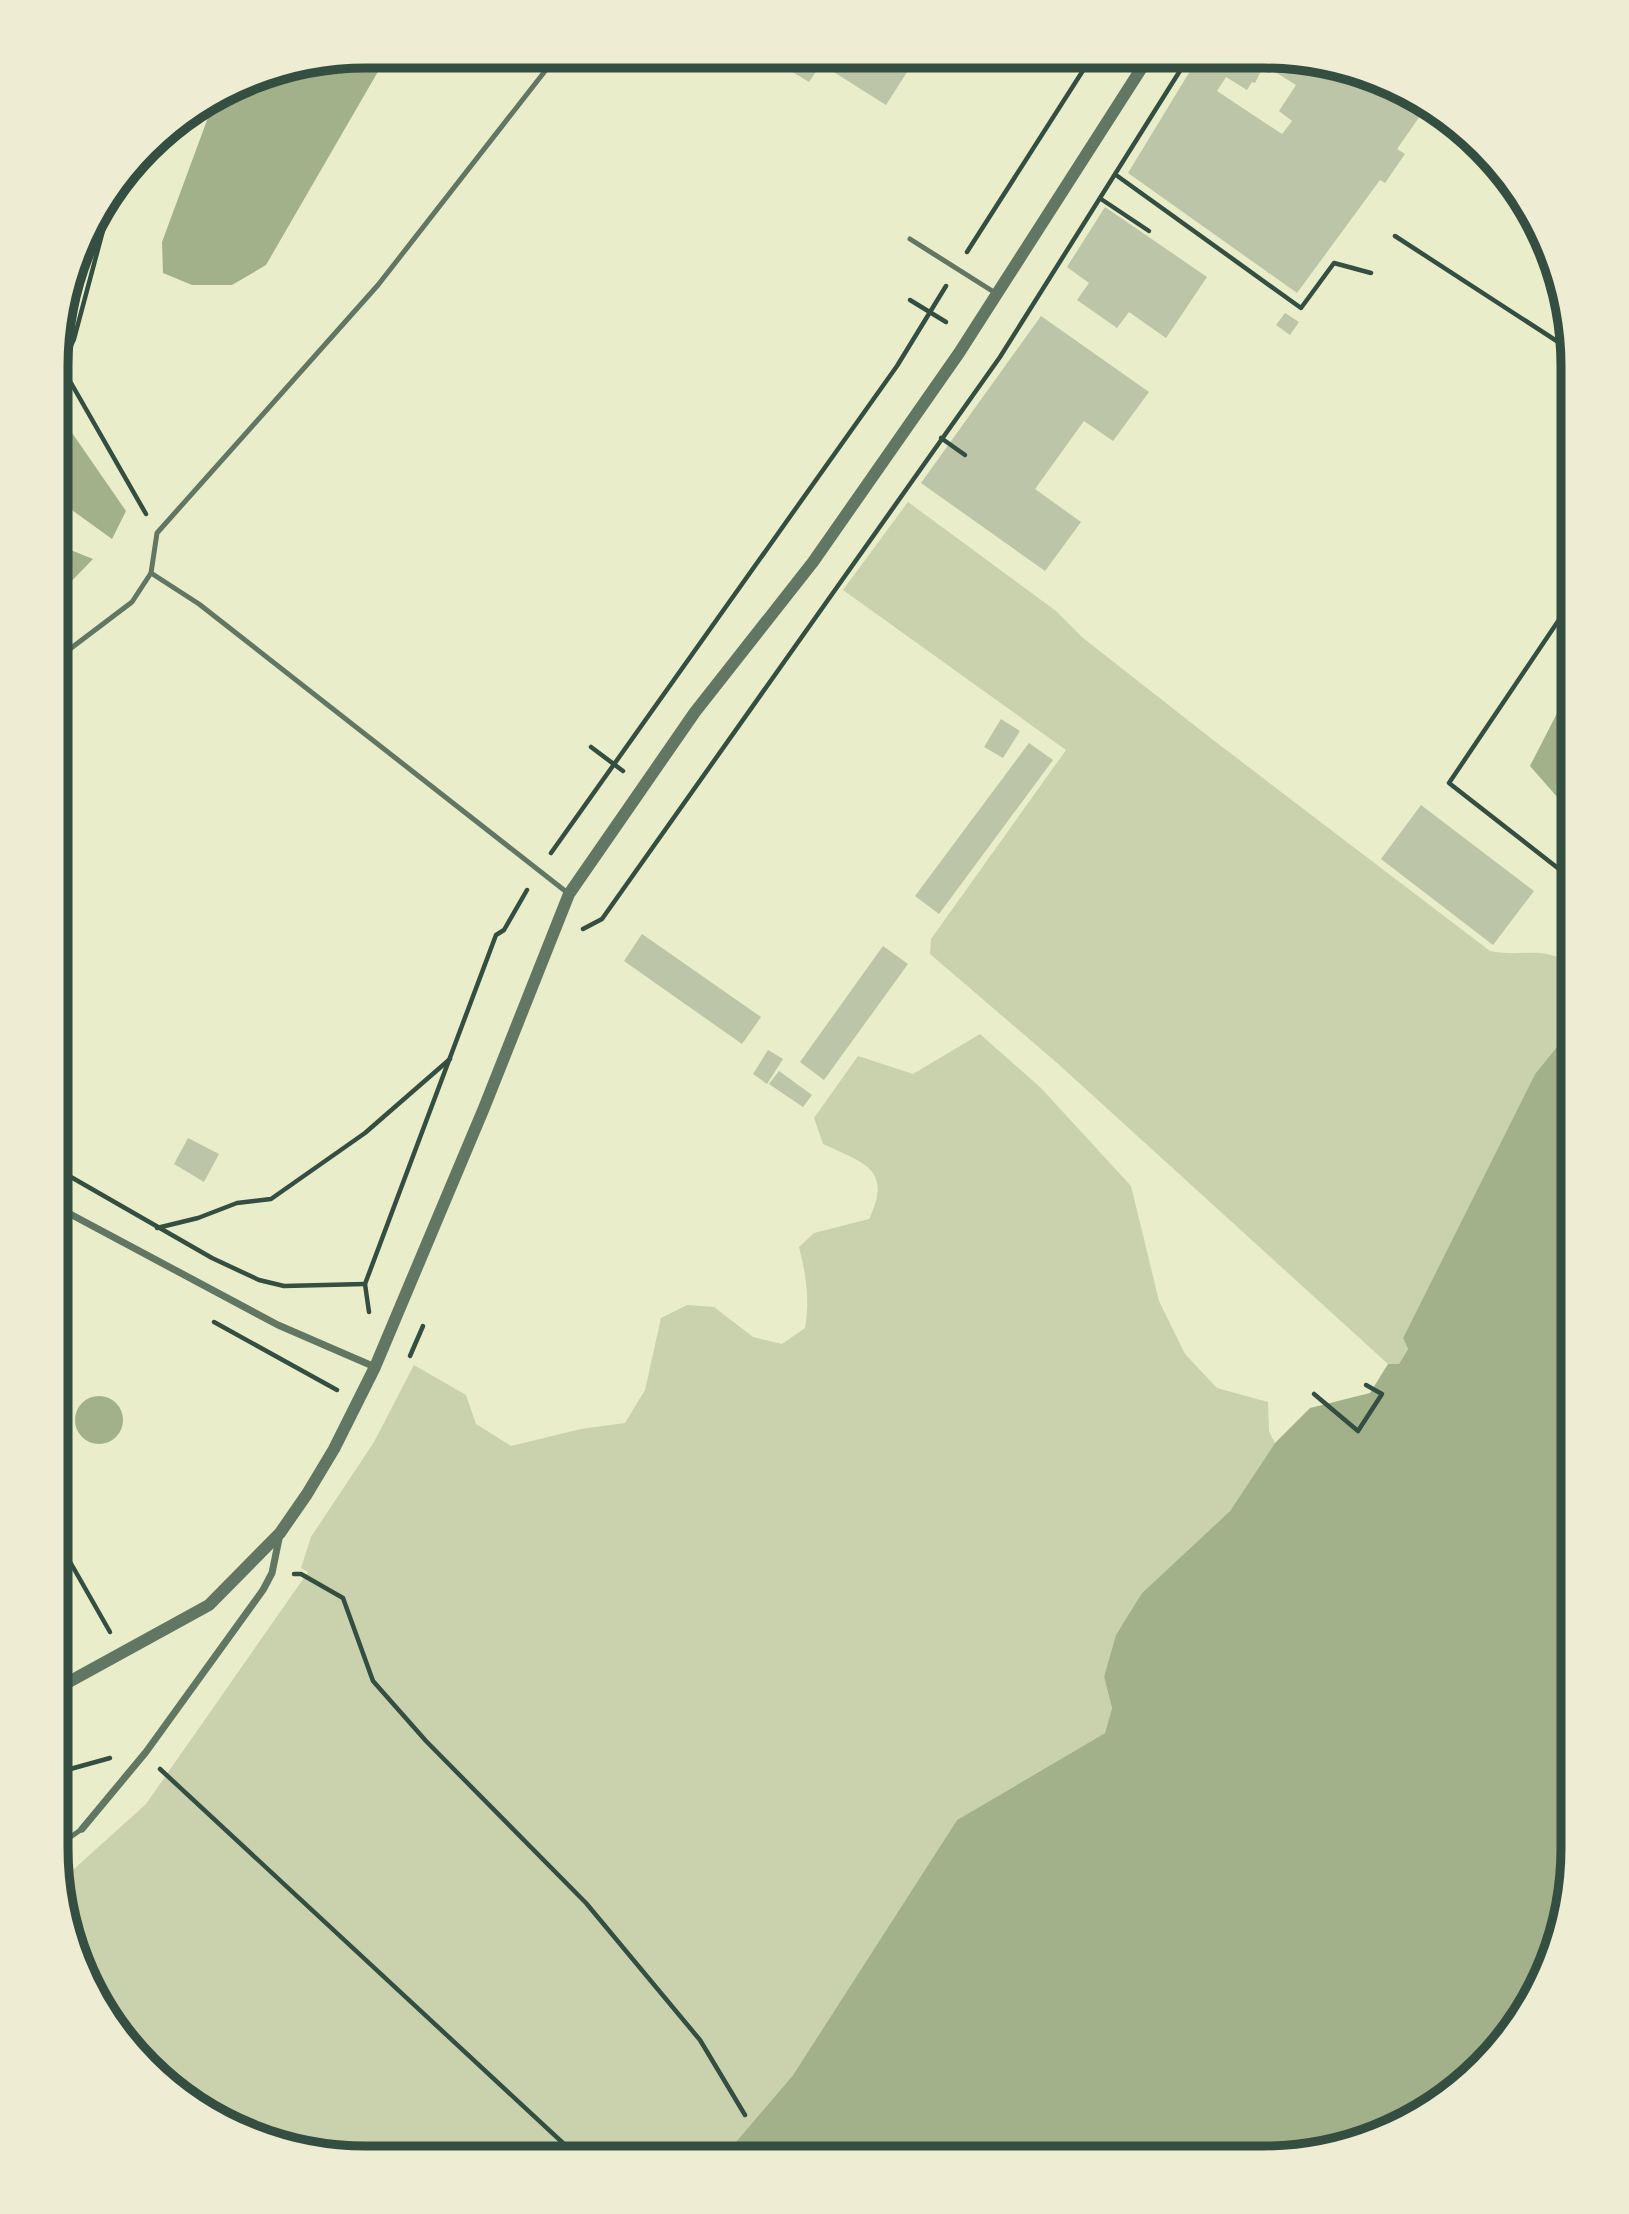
<svg xmlns="http://www.w3.org/2000/svg" width="1629" height="2214" font-family="Signika,sans-serif">
  <style>
    .green { fill: #cad2ad }
    .water { fill: #a3b18a }
    .building { fill: #bcc5a7; fill-rule: evenodd }
    .lines { fill: none; stroke-linecap: round; stroke-linejoin: round }
    .path { stroke: #344e41; stroke-width: 4.5 }
    .service { stroke: #617663; stroke-width: 5 }
    .minor { stroke: #617663; stroke-width: 7 }
    .tertiary { stroke: #617663; stroke-width: 12 }
    .rim { fill: none; stroke: #344e41; stroke-width: 9 }
  </style>
  <rect width="100%" height="100%" fill="#e9edc9"/>
  <g class="green">
    <path d="M908,502l148,109 27,27 134,105 273,208c35,7 50,-7 83,14v62l-38,47 -132,264 5,11 -9,15h-11l-332,-302 -126,-108 1,-15 135,-189 -223,-160z"/>
    <path d="M980,1034l61,54 90,98 28,115 26,53 32,34 51,14 1,29 6,12 -45,68 -88,82 -38,84 8,31 -7,25 -148,87 -164,255 -69,81 -397,-1 -133,-50 -61,-53 -45,-67 -25,-106 83,-75 162,-232 -7,-4 10,-31 63,-95 40,-77 52,30 10,29 35,22 70,-17 44,-6 20,-33 16,-72 26,-13 27,2 39,30 29,7 23,-16c5,-29 1,-53 -6,-81l15,-14 55,-14c24,-50 -5,-56 -46,-75l-9,-26 44,-62 55,18z"/>
    <polygon points="1522,2016 1467,2081 1437,2101 1491,2053"/>
  </g>
  <g class="water">
    <polygon points="367,56 387,56 266,265 232,285 192,285 163,273 162,242 213,104 266,73"/>
    <polygon points="59,414 126,511 112,539 58,500"/>
    <polygon points="58,545 93,559 58,595"/>
    <polygon points="1573,682 1573,815 1530,766"/>
    <path d="M1573,1027l-1,841c-5,26 -8,54 -15,79 -23,72 -97,151 -166,181l-128,30 -539,-2 69,-81 164,-255 148,-87 7,-25 -8,-31 12,-42 26,-42 88,-82 45,-68 35,-35 60,-15 18,-29h11l9,-15 -5,-11 132,-264z"/>
    <circle cx="99" cy="1420" r="24"/>
  </g>
  <g class="building">
    <polygon points="768,57 916,58 886,105 821,64 809,82"/>
    <path d="M1198,58l105,1 78,21 46,26 -30,43 8,5 -20,29 -5,-3 -83,113 -169,-120zM1264,65l32,20 -17,26 13,10 -10,13 -65,-43 9,-14 21,13 5,-8 3,1z"/>
    <polygon points="1105,207 1207,277 1166,338 1129,312 1117,328 1077,300 1089,283 1067,267"/>
    <polygon points="1285,313 1299,322 1290,335 1276,325"/>
    <polygon points="1041,316 1149,392 1113,441 1084,421 1035,489 1081,522 1045,571 921,483"/>
    <polygon points="1001,719 1020,731 1003,758 984,747"/>
    <polygon points="1029,743 1053,760 939,914 915,896"/>
    <polygon points="1421,805 1534,891 1493,945 1381,859"/>
    <polygon points="642,934 761,1017 742,1044 624,961"/>
    <polygon points="883,946 908,964 824,1080 800,1062"/>
    <polygon points="57,1026 65,1029 58,1053 57,1053"/>
    <polygon points="768,1050 783,1059 767,1084 753,1074"/>
    <polygon points="779,1071 812,1095 803,1107 769,1084"/>
    <polygon points="188,1138 219,1154 204,1182 174,1164"/>
  </g>
  <g class="lines">
    <g class="path">
      <polyline points="1116,175 1301,308 1334,263 1371,273"/>
      <polyline points="1101,199 1149,231"/>
      <polyline points="1395,236 1569,349"/>
      <polyline points="967,252 1091,58"/>
      <polyline points="910,300 946,322"/>
      <polyline points="59,362 146,514"/>
      <polyline points="62,365 74,339 113,193"/>
      <polyline points="941,438 965,455"/>
      <polyline points="591,747 623,771"/>
      <polyline points="551,853 897,366 946,286"/>
      <polyline points="1559,869 1449,783 1573,599"/>
      <polyline points="583,929 602,919 1000,357 1188,58"/>
      <polyline points="57,1169 212,1258 259,1280 284,1286 365,1284"/>
      <polyline points="157,1228 198,1218 237,1203 271,1199 365,1133 450,1059"/>
      <polyline points="369,1312 365,1284 496,935 504,930 527,890"/>
      <polyline points="214,1322 337,1390"/>
      <polyline points="410,1356 423,1326"/>
      <polyline points="1314,1394 1358,1431 1382,1394 1366,1385"/>
      <polyline points="57,1539 110,1632"/>
      <polyline points="294,1574 301,1574 343,1598 373,1681 426,1741 586,1903 700,2040 745,2115"/>
      <polyline points="160,1769 577,2156"/>
      <polyline points="56,1773 110,1758"/>
      <polyline points="326,2155 359,2155"/>
    </g>
    <g class="service">
      <polyline points="556,57 378,285 157,533 151,573 199,604 569,894"/>
      <polyline points="910,239 997,294"/>
      <polyline points="58,658 132,602 151,573"/>
      <polyline points="58,890 62,874 58,868"/>
      <polyline points="56,1847 82,1829"/>
    </g>
    <g class="minor">
      <polyline points="57,1207 278,1325 375,1367"/>
      <polyline points="82,1829 146,1752 263,1590 272,1573 280,1534"/>
    </g>
    <polyline class="tertiary" points="56,1689 209,1605 280,1533 307,1494 334,1449 375,1367 484,1108 569,894 695,712 813,562 959,353 1148,58"/>
  </g>
  <path d="M0 0H1629V2214H0ZM366 68H1263A298 298 0 0 1 1561 366V1848A298 298 0 0 1 1263 2146H366A298 298 0 0 1 68 1848V366A298 298 0 0 1 366 68Z" fill="#eeecd3" fill-rule="evenodd"/>
  <path class="rim" d="M366 68H1263A298 298 0 0 1 1561 366V1848A298 298 0 0 1 1263 2146H366A298 298 0 0 1 68 1848V366A298 298 0 0 1 366 68Z"/>
</svg>
